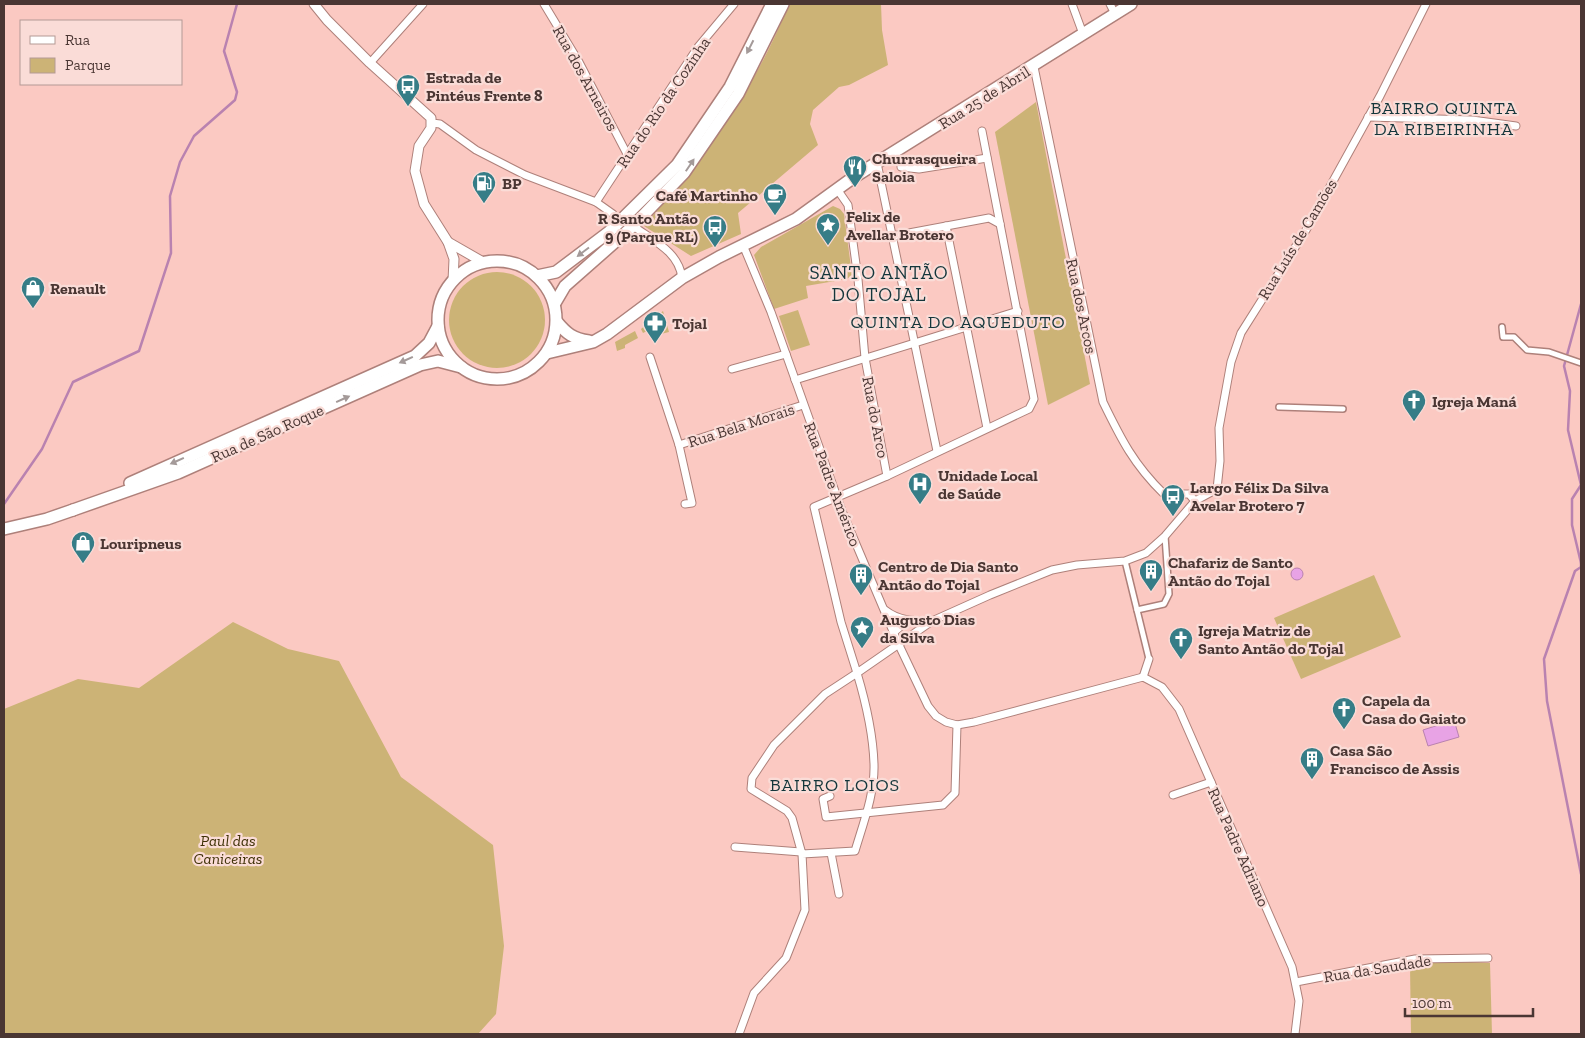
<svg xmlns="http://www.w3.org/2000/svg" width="1585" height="1038" font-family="'Zilla Slab',serif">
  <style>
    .green { fill: #ccb376 }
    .water { fill: #e8a3e5; stroke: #b982b0 }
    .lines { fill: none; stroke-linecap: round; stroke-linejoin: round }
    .stream { stroke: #b982b0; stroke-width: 2.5 }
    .pedestrian-casing { stroke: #ae807a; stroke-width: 8 }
    .minor-casing { stroke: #ae807a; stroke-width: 9 }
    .tertiary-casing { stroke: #ae807a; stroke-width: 11 }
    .primary-casing { stroke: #ae807a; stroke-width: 14 }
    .trunk-casing { stroke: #ae807a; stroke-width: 14 }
    .pedestrian { stroke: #fff; stroke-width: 5 }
    .minor { stroke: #fff; stroke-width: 7 }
    .tertiary { stroke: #fff; stroke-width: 9 }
    .primary { stroke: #fff; stroke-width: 11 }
    .trunk { stroke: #fff; stroke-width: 11 }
    .oneway { fill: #a49a99 }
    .labels { text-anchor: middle; stroke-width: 4.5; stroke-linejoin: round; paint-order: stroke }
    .poi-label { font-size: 16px; font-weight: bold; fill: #4a3633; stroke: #fadcd7; text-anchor: start }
    .street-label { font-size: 16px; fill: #4a3633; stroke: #fadcd7 }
    .park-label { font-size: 16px; font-style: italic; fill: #3f3107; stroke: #fadcd7 }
    .neighbourhood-label { font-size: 18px; letter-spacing: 1px; fill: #14363b; stroke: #fadcd7 }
    .quarter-label { font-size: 19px; letter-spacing: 1px; fill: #14363b; stroke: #fadcd7 }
  </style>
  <rect width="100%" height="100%" fill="#fbc9c2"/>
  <g class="green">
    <path d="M789,4h92l1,26 6,35 -39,20 -10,2 -26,23 -3,14 8,21 -80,68 3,21 -50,22 -47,-30c62,-72 109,-133 145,-222z"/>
    <polygon points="1036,102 1090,384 1048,405 995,132"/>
    <polygon points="833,206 840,209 844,214 852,275 847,279 806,286 808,298 774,309 754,255 761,247"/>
    <circle cx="497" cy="320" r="48"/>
    <polygon points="798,310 810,345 791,351 779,316"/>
    <polygon points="663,311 669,332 661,334 657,326 643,333 641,329"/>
    <polygon points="635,331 638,338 625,345 625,348 617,351 615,342"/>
    <polygon points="1374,575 1401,637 1301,679 1274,618"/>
    <polygon points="233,622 288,649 339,661 401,777 493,845 504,946 496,1014 478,1034 4,1034 4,709 78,679 139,688"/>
    <polygon points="1449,961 1490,963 1492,1034 1411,1034 1410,966"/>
  </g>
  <g class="water">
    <circle cx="1297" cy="574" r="6"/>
    <polygon points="1454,720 1459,737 1428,746 1423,730"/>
  </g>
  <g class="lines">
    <g class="stream">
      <polyline points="1581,304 1564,366 1570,391 1568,430 1581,485 1572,499 1572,525 1581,563"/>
      <polyline points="4,504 42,449 73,382 139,351 171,253 170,196 180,162 194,136 235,100 237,92 224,51 237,4"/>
      <polyline points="1581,563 1581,567 1575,571 1544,659 1547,701 1581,874"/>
    </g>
    <g class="pedestrian-casing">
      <g id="pedestrian">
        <polyline points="1502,327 1503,337 1514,337 1527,350 1549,352 1581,363"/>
        <polyline points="1279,407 1343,409"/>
        <polyline points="1125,561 1149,659"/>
        <polyline points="1137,610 1164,604 1169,594 1165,536"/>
      </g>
    </g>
    <g class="minor-casing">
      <g id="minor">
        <polyline points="544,4 579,62 627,154"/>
        <polyline points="1072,4 1083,34"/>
        <polyline points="1110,4 1115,14"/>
        <polyline points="370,63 423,4"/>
        <path d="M1034,67l69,335c18,37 31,63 61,92h25l6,7"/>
        <polyline points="1368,117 1472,120 1516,126"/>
        <polyline points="432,123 440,124 476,150 525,175 596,202 613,214"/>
        <polyline points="982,131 1034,399 1029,409 887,476 814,507 841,622 857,673 932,621 990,595 1052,570 1077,565 1125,561 1146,553 1165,536 1195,501 1217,489 1220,461 1219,428 1231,362 1241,333 1306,230 1380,96 1426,4"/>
        <polyline points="877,163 937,451"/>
        <polyline points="901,167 919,169 987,158"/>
        <polyline points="837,189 848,205 858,279 865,358 887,476"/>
        <polyline points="596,202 698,47 734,4"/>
        <path d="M633,226c21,15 46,26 49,52"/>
        <polyline points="946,226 987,428"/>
        <polyline points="893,236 989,218 1000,224"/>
        <polyline points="743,245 771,312 842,511 898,643 928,706 936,716 946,722 957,725 974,722 1143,677"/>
        <polyline points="650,357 679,445 692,503 685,504"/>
        <polyline points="732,369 786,354"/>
        <polyline points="795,380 1018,311"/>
        <polyline points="679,445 803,405"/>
        <path d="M885,610c14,11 29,11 46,11"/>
        <polyline points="893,633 908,620"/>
        <polyline points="1143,677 1162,687 1179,709 1292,967 1299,1001 1295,1034"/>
        <polyline points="1143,677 1149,659"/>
        <polyline points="1173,795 1211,782"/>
        <polyline points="830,796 823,799 826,817 943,805 955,793 957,725"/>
        <polyline points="735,847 801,852"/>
        <polyline points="831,853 839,894"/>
        <polyline points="1296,982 1415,959 1488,958"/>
        <path d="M739,1034l15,-41 32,-35 19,-48 -3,-56 -10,-36 -5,-7 -36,-22 1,-11 22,-33 51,-51 32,-21c9,30 16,60 17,91 1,29 -11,60 -19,87l-53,3"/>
      </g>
    </g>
    <g class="tertiary-casing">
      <g id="tertiary">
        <polyline points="314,4 327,20 370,63 431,118 431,128 419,146 415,171 424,204 448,242 454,259 453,281"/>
        <polyline points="448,242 483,262"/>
      </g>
    </g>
    <g class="primary-casing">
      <g id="primary">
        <path d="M557,322c9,11 16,17 32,19"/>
        <polyline points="547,353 593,342 607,334 682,278 719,257 796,219 854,177 1131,4"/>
        <polyline points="4,529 47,519 73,510"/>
      </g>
    </g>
    <g class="trunk-casing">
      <g id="trunk">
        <circle cx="497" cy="320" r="59"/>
        <polyline points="537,276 556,272 609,232 677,165 730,87 772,4"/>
        <polyline points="555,303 565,286 633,226 684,173 738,94 783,4"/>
        <polyline points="130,483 415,356 429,343 438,326"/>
        <polyline points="73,510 178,473 420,365 438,361 461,367"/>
      </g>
    </g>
    <use href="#pedestrian" class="pedestrian"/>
    <use href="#minor" class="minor"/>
    <use href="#tertiary" class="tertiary"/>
    <use href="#primary" class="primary"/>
    <use href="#trunk" class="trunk"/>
  </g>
  <defs><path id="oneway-solid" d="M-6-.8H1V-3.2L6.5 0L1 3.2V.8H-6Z" transform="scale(1.25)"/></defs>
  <g class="oneway">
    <use href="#oneway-solid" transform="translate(750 47) rotate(117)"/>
    <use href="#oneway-solid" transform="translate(690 165) rotate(-56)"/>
    <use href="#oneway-solid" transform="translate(583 252) rotate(143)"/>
    <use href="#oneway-solid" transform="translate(406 360) rotate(156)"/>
    <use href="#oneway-solid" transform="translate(343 399) rotate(-24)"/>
    <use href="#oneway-solid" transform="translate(177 461) rotate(156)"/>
  </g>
  <defs>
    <g id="bus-pin" transform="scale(1.25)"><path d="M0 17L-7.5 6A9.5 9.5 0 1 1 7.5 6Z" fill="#367d87" stroke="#fadcd7"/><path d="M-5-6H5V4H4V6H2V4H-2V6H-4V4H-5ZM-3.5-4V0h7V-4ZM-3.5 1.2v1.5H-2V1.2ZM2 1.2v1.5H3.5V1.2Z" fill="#fff"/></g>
    <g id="restaurant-pin" transform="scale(1.25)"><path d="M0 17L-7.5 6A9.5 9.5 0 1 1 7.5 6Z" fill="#367d87" stroke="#fadcd7"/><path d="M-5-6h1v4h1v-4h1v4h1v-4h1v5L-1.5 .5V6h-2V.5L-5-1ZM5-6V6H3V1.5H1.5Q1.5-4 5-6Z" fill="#fff"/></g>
    <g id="fuel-pin" transform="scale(1.25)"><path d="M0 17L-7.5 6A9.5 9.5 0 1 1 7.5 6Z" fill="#367d87" stroke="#fadcd7"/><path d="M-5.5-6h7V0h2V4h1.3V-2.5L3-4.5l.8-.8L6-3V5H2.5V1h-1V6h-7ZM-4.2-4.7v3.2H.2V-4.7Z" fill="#fff"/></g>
    <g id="cafe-pin" transform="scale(1.25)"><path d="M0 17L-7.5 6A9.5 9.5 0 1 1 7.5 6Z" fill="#367d87" stroke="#fadcd7"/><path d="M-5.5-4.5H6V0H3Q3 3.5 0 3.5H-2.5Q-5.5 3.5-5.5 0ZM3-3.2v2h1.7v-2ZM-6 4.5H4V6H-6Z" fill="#fff"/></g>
    <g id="sight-pin" transform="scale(1.25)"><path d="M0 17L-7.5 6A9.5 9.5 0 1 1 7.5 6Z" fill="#367d87" stroke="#fadcd7"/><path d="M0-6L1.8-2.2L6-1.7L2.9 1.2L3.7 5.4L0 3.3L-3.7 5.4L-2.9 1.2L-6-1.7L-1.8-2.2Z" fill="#fff"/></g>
    <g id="shop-pin" transform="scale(1.25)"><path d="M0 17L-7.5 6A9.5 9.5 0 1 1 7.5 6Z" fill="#367d87" stroke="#fadcd7"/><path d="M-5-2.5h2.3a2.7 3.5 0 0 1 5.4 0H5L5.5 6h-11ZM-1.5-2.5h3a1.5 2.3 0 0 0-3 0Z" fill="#fff"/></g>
    <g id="pharmacy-pin" transform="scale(1.25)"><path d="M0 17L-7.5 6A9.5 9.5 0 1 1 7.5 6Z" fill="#367d87" stroke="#fadcd7"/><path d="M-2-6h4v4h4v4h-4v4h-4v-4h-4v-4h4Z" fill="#fff"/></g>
    <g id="church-pin" transform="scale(1.25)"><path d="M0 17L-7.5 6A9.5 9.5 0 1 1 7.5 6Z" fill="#367d87" stroke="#fadcd7"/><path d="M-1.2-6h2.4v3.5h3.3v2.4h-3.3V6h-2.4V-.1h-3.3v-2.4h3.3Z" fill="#fff"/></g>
    <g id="hospital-pin" transform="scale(1.25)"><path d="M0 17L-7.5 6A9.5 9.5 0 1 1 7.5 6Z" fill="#367d87" stroke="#fadcd7"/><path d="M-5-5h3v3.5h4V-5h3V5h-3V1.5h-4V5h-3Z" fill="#fff"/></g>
    <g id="building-pin" transform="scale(1.25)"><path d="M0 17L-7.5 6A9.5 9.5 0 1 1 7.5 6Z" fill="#367d87" stroke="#fadcd7"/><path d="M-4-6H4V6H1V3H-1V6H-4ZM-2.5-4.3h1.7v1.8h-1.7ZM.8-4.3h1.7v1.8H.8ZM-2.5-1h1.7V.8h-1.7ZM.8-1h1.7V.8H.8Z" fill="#fff"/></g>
  </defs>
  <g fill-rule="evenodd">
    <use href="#bus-pin" x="408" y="86"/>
    <use href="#restaurant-pin" x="855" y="167"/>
    <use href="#fuel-pin" x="484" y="183"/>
    <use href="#cafe-pin" x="775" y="195"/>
    <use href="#sight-pin" x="828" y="225"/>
    <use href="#bus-pin" x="715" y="227"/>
    <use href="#shop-pin" x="33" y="288"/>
    <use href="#pharmacy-pin" x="655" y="323"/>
    <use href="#church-pin" x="1414" y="401"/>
    <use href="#hospital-pin" x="920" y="484"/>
    <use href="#bus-pin" x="1173" y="496"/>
    <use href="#shop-pin" x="83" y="543"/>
    <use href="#building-pin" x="1151" y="571"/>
    <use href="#building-pin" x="861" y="575"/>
    <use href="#sight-pin" x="862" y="628"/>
    <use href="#church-pin" x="1181" y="639"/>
    <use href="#church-pin" x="1344" y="709"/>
    <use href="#building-pin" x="1312" y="759"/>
  </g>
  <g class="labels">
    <g class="poi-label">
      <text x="426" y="83">Estrada de<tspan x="426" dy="18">Pintéus Frente 8</tspan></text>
      <text x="872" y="164">Churrasqueira<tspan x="872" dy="18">Saloia</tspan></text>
      <text x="502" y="189">BP</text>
      <text x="758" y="201" text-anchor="end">Café Martinho</text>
      <text x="846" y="222">Felix de<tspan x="846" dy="18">Avellar Brotero</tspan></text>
      <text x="698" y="224" text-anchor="end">R Santo Antão<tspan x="698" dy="18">9 (Parque RL)</tspan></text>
      <text x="50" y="294">Renault</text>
      <text x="672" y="329">Tojal</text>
      <text x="1432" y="407">Igreja Maná</text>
      <text x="938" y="481">Unidade Local<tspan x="938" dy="18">de Saúde</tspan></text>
      <text x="1190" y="493">Largo Félix Da Silva<tspan x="1190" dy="18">Avelar Brotero 7</tspan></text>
      <text x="100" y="549">Louripneus</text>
      <text x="1168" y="568">Chafariz de Santo<tspan x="1168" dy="18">Antão do Tojal</tspan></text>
      <text x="878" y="572">Centro de Dia Santo<tspan x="878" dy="18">Antão do Tojal</tspan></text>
      <text x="880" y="625">Augusto Dias<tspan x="880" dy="18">da Silva</tspan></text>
      <text x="1198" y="636">Igreja Matriz de<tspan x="1198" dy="18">Santo Antão do Tojal</tspan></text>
      <text x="1362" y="706">Capela da<tspan x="1362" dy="18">Casa do Gaiato</tspan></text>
      <text x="1330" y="756">Casa São<tspan x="1330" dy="18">Francisco de Assis</tspan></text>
    </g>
    <g class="street-label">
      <text transform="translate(586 78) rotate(61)" y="6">Rua dos Arneiros</text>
      <text transform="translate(984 97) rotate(-32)" y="6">Rua 25 de Abril</text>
      <text transform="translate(663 102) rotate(-56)" y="6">Rua do Rio da Cozinha</text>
      <text transform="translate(1297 239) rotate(-59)" y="6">Rua Luís de Camões</text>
      <text transform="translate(1082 306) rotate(78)" y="6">Rua dos Arcos</text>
      <text transform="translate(876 417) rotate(79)" y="6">Rua do Arco</text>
      <text transform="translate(741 425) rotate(-18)" y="6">Rua Bela Morais</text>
      <text transform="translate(267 433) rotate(-24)" y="6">Rua de São Roque</text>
      <text transform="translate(833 484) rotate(69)" y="6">Rua Padre Américo</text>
      <text transform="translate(1239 847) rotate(66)" y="6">Rua Padre Adriano</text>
      <text transform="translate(1377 968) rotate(-9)" y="6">Rua da Saudade</text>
    </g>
    <g class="park-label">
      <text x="228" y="846">Paul das<tspan x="228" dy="18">Caniceiras</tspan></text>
    </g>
    <g class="neighbourhood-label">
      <text x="1444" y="114">BAIRRO QUINTA<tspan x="1444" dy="21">DA RIBEIRINHA</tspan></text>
      <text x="958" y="328">QUINTA DO AQUEDUTO</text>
      <text x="835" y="791">BAIRRO LOIOS</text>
    </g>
    <g class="quarter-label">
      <text x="879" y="279">SANTO ANTÃO<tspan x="879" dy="22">DO TOJAL</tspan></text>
    </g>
  </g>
  <rect width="1585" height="1038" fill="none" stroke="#4a3633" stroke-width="10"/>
  <rect x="20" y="20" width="162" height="65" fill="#fadcd7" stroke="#b49a95"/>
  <rect x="30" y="36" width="25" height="8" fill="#ffffff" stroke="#b49a95"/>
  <text x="65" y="45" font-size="15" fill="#4a3633">Rua</text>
  <rect x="30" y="58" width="25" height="15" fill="#ccb376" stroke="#b49a95"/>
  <text x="65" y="70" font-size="15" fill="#4a3633">Parque</text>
  <path d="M1405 1008v8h128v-8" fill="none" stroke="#4a3633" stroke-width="2.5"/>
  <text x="1412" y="1008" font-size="15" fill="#4a3633" stroke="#fadcd7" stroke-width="4" paint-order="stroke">100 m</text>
</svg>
